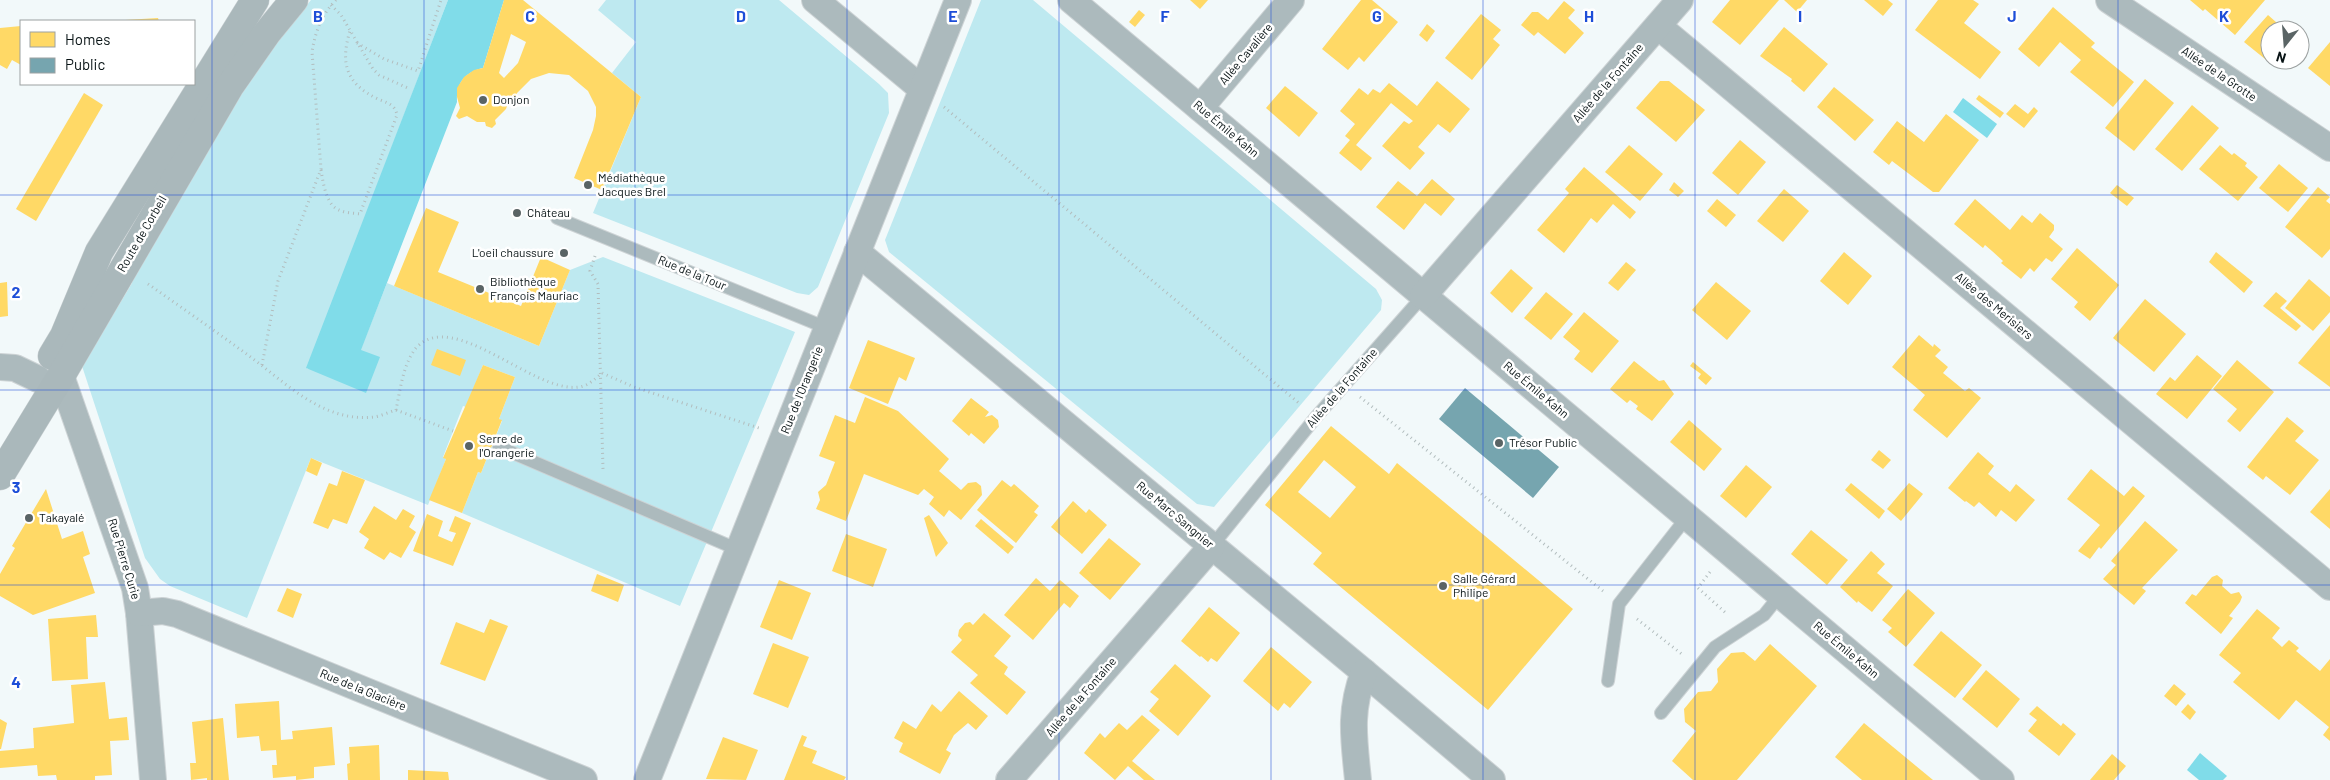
<svg xmlns="http://www.w3.org/2000/svg" width="2330" height="780" font-family="Barlow,sans-serif">
  <style>
    .green { fill: #bee9f0 }
    .water { fill: #80dce9 }
    .homes { fill: #ffd966; fill-rule: evenodd }
    .public { fill: #76a5af }
    .lines { fill: none; stroke-linecap: round; stroke-linejoin: round }
    .service-casing { stroke: #cdd3d5; stroke-width: 14 }
    .minor-casing { stroke: #cdd3d5; stroke-width: 28 }
    .secondary-casing { stroke: #cdd3d5; stroke-width: 29 }
    .path { stroke: #b2bdbe; stroke-width: 3; stroke-dasharray: 1 4; stroke-linecap: butt }
    .service { stroke: #acbabd; stroke-width: 12 }
    .minor { stroke: #acbabd; stroke-width: 26 }
    .secondary { stroke: #aab8bb; stroke-width: 28 }
    .grid { fill: none; stroke: #1d4ed8; stroke-width: 1; stroke-opacity: 0.55 }
    .poi-dot { fill: #5a6465; stroke: #fff; stroke-width: 2 }
    .labels { text-anchor: middle; stroke-width: 5; stroke-linejoin: round; paint-order: stroke }
    .street-label { font-size: 12px; fill: #081315; stroke: #fff }
    .poi-label { font-size: 12px; fill: #081315; stroke: #fff; text-anchor: start }
    .grid-label { font-size: 16px; text-anchor: middle; font-weight: bold; fill: #1d4ed8; stroke: #fff; stroke-width: 5; stroke-linejoin: round; paint-order: stroke }
  </style>
  <rect width="100%" height="100%" fill="#f2f9fa"/>
  <g class="green">
    <polygon points="311,0 448,0 307,369 360,351 387,283 539,346 570,270 603,257 795,332 680,606 462,513 478,472 481,473 502,421 499,419 515,377 483,365 466,407 463,406 443,457 446,459 428,505 311,458 247,618 170,586 160,579 145,558 82,366 132,283 131,272 259,64"/>
    <polygon points="606,0 779,0 879,84 888,93 889,113 818,287 809,295 797,293 593,213 641,97 612,73 636,42 598,10"/>
    <polygon points="981,0 1033,0 1376,289 1382,300 1381,310 1214,507 1197,504 889,252 885,240"/>
  </g>
  <g class="water">
    <path d="M448,0h56l-21,68c-18,4 -27,15 -26,34l-96,248 19,7 -14,36 -60,-25z"/>
    <polygon points="1963,98 1997,124 1987,138 1953,112"/>
    <polygon points="2200,753 2227,776 2223,780 2199,780 2187,770"/>
  </g>
  <g class="homes">
    <path d="M504,0h19l118,97 -39,93 -28,-12 19,-48 3,-14v-9l-8,-16 -19,-16 -20,-2 -18,6 -14,14 -2,6 -5,-2 -4,12 -11,11 1,4 -4,4 -6,-2 -1,-4h-8l-10,-6 -8,3 -3,-3 4,-8 -3,-11v-9l7,-11 10,-7 9,-2zM511,34l15,8 -8,21 -14,15 -5,-5z"/>
    <polygon points="1190,0 1208,0 1200,9"/>
    <polygon points="1361,0 1372,0 1398,22 1364,62 1359,57 1348,70 1322,49"/>
    <polygon points="1730,0 1779,0 1740,45 1712,22"/>
    <polygon points="1784,0 1807,0 1797,12"/>
    <polygon points="1864,0 1888,0 1893,4 1883,16"/>
    <polygon points="1938,0 1973,0 1979,4 1964,23 2001,52 1980,79 1915,30"/>
    <polygon points="2190,0 2265,0 2235,35 2205,9 2203,11"/>
    <polygon points="1564,1 1575,10 1568,18 1584,33 1565,54 1538,32 1534,36 1521,25 1532,12 1538,12 1548,20"/>
    <polygon points="2053,7 2095,43 2091,47 2134,82 2113,107 2070,72 2081,60 2060,42 2039,67 2018,49"/>
    <polygon points="1139,10 1145,15 1135,27 1129,22"/>
    <polygon points="1481,14 1501,30 1493,39 1500,45 1472,80 1445,58"/>
    <polygon points="2268,15 2285,30 2270,30 2270,60 2273,60 2270,63 2244,42"/>
    <polygon points="158,18 159,21 125,21 125,20"/>
    <polygon points="1427,24 1435,31 1427,42 1419,35"/>
    <polygon points="21,26 21,65 12,60 7,69 0,65 0,28"/>
    <polygon points="1784,27 1828,64 1804,92 1791,81 1792,79 1760,56"/>
    <polygon points="2330,42 2330,86 2308,68"/>
    <polygon points="2145,79 2174,103 2134,151 2105,128"/>
    <polygon points="1437,81 1470,109 1450,133 1438,124 1418,147 1425,153 1410,170 1382,146 1404,121 1409,124 1413,121 1391,103 1356,145 1372,158 1361,171 1339,153 1350,140 1345,136 1355,124 1340,111 1359,88 1368,95 1373,89 1380,93 1389,83 1417,106"/>
    <polygon points="1660,81 1669,81 1705,110 1676,142 1636,108"/>
    <polygon points="1285,86 1318,113 1299,137 1266,108"/>
    <polygon points="1834,87 1874,120 1855,141 1817,107"/>
    <polygon points="84,93 103,105 36,221 16,209"/>
    <polygon points="1979,95 2004,113 2000,118 1976,99"/>
    <polygon points="2015,104 2028,114 2034,107 2038,111 2024,128 2006,114"/>
    <polygon points="2192,105 2219,128 2182,171 2155,149"/>
    <polygon points="1946,114 1979,140 1939,192 1933,192 1892,161 1889,165 1873,152 1897,121 1924,142"/>
    <polygon points="1740,140 1766,162 1738,195 1712,173"/>
    <polygon points="1629,145 1663,174 1640,201 1605,172"/>
    <polygon points="2220,145 2232,155 2234,153 2247,163 2245,166 2258,177 2238,201 2199,169"/>
    <polygon points="2279,164 2308,188 2288,212 2259,188"/>
    <polygon points="1584,167 1636,212 1630,219 1613,204 1597,223 1591,218 1564,253 1537,230 1569,193 1565,189"/>
    <polygon points="1432,179 1455,199 1441,216 1425,203 1404,230 1376,207 1398,181 1417,196"/>
    <polygon points="1674,182 1684,191 1678,197 1669,190"/>
    <polygon points="2117,185 2134,198 2127,206 2110,193"/>
    <polygon points="2318,187 2330,197 2326,201 2330,204 2330,249 2322,258 2285,227"/>
    <polygon points="1784,189 1809,211 1783,242 1757,221"/>
    <polygon points="1717,199 1736,215 1726,227 1707,211"/>
    <polygon points="1975,199 2010,230 2022,215 2032,223 2040,213 2054,225 2054,230 2049,237 2063,249 2052,262 2046,258 2034,272 2030,268 2021,279 2001,263 2003,261 1992,251 1985,245 1983,248 1954,224"/>
    <polygon points="426,208 459,222 438,272 521,306 541,257 570,270 539,346 394,286"/>
    <polygon points="2077,248 2119,285 2090,321 2074,307 2078,302 2051,279"/>
    <polygon points="1844,252 1872,276 1848,305 1820,281"/>
    <polygon points="2216,252 2253,282 2244,293 2209,262"/>
    <polygon points="1626,262 1636,270 1618,291 1608,283"/>
    <polygon points="1511,269 1533,288 1512,313 1490,293"/>
    <polygon points="2309,279 2330,297 2330,312 2313,331 2285,308"/>
    <polygon points="7,282 8,316 0,317 0,283"/>
    <polygon points="1716,282 1751,311 1727,340 1692,310"/>
    <polygon points="1546,292 1573,314 1551,340 1524,318"/>
    <polygon points="2276,292 2287,301 2280,308 2301,326 2296,331 2263,306"/>
    <polygon points="2145,299 2186,334 2154,372 2113,338"/>
    <polygon points="1584,312 1619,341 1592,373 1574,359 1580,351 1563,337"/>
    <polygon points="2330,325 2330,387 2298,363"/>
    <polygon points="1919,335 1933,347 1934,344 1941,350 1935,356 1948,367 1943,373 1965,391 1969,388 1981,398 1947,438 1913,410 1925,395 1892,367"/>
    <polygon points="868,340 915,358 906,381 899,377 888,404 849,388"/>
    <polygon points="437,349 466,360 460,376 431,365"/>
    <polygon points="2197,355 2222,376 2187,419 2156,394 2170,377 2175,381"/>
    <polygon points="2237,360 2274,392 2240,432 2227,421 2237,409 2213,389"/>
    <polygon points="1634,361 1659,381 1664,380 1674,394 1652,421 1636,409 1638,406 1630,400 1627,403 1610,389"/>
    <polygon points="1693,362 1712,378 1706,385 1698,378 1701,374 1690,366"/>
    <polygon points="483,365 515,377 499,419 502,420 481,473 478,472 462,513 429,500 446,459 443,458"/>
    <polygon points="865,397 898,411 949,459 939,471 961,490 968,483 976,482 981,486 982,495 961,520 949,510 944,517 929,504 934,497 924,489 918,495 864,474 846,521 816,509 820,500 818,492 826,485 835,462 819,456 835,415 855,423"/>
    <polygon points="971,398 989,412 985,417 992,415 998,420 999,427 984,444 971,433 969,436 952,421"/>
    <polygon points="2287,417 2304,431 2295,441 2319,460 2290,495 2266,476 2263,480 2247,467"/>
    <polygon points="1689,420 1722,449 1704,471 1670,442"/>
    <path d="M1331,426l58,48 8,-11 176,146 -85,101 -175,-146 9,-11 -57,-48zM1324,460l32,27 -26,31 -32,-26z"/>
    <polygon points="1879,450 1891,460 1883,469 1871,460"/>
    <polygon points="1978,452 1994,466 1988,474 2010,492 2016,484 2035,500 2016,522 2001,510 1996,517 1979,502 1974,507 1966,501 1965,502 1948,488"/>
    <polygon points="311,458 322,463 317,476 306,471"/>
    <polygon points="1746,465 1772,487 1746,518 1720,496"/>
    <polygon points="2091,469 2124,496 2133,486 2145,496 2101,549 2099,547 2090,559 2078,551 2100,525 2067,499"/>
    <polygon points="342,471 365,480 347,524 333,519 328,529 313,523 329,483 337,486"/>
    <polygon points="1002,480 1011,487 1014,484 1039,506 1034,512 1038,515 1016,543 977,510"/>
    <polygon points="1851,483 1885,511 1879,519 1845,490"/>
    <polygon points="1909,483 1923,494 1901,521 1887,509"/>
    <polygon points="46,489 62,539 83,531 90,554 83,557 95,593 33,615 0,596 0,574 15,548 12,546"/>
    <polygon points="2330,489 2330,529 2310,512"/>
    <polygon points="1073,501 1086,513 1089,509 1107,525 1082,554 1051,527"/>
    <polygon points="374,506 396,520 403,509 415,516 409,527 416,532 401,558 390,552 384,560 364,548 369,539 359,532"/>
    <polygon points="427,514 443,521 438,536 452,542 456,533 449,531 455,516 471,523 453,566 413,551"/>
    <polygon points="929,515 948,543 936,557 924,518"/>
    <polygon points="981,519 1014,547 1008,554 975,526"/>
    <polygon points="2145,521 2178,550 2142,588 2146,591 2134,605 2103,579 2116,565 2111,561"/>
    <polygon points="1811,530 1848,560 1827,585 1791,554"/>
    <polygon points="846,534 887,549 873,587 832,571"/>
    <polygon points="1109,538 1141,564 1110,600 1079,573"/>
    <polygon points="1871,551 1885,564 1877,573 1893,586 1872,612 1858,601 1857,603 1840,587"/>
    <polygon points="597,574 624,585 618,602 591,591"/>
    <polygon points="2217,575 2223,580 2222,586 2231,594 2239,592 2242,597 2240,602 2229,616 2233,618 2221,634 2185,603 2192,594 2196,596 2212,577"/>
    <polygon points="1036,578 1050,591 1060,580 1079,596 1070,608 1064,603 1033,640 1004,615"/>
    <polygon points="779,580 811,593 792,640 760,627"/>
    <polygon points="287,588 302,594 293,618 277,611"/>
    <polygon points="1908,589 1935,613 1906,647 1888,632 1892,628 1882,620"/>
    <polygon points="1209,607 1240,633 1217,662 1211,658 1208,662 1201,656 1200,657 1181,641"/>
    <polygon points="2257,609 2280,628 2272,638 2282,647 2289,640 2299,648 2296,651 2320,671 2330,659 2330,741 2323,735 2329,727 2296,700 2279,720 2233,682 2241,673 2219,655"/>
    <polygon points="984,613 1011,636 994,656 1008,667 1004,674 1026,692 1007,715 970,683 978,675 951,652 962,640 958,636 959,630 965,623 970,622 973,625"/>
    <polygon points="96,615 98,637 86,637 88,679 52,681 48,619"/>
    <polygon points="490,619 508,626 485,681 440,664 456,622 484,633"/>
    <polygon points="1941,631 1982,665 1955,698 1913,665"/>
    <polygon points="773,643 809,657 788,708 753,694"/>
    <polygon points="1770,644 1817,686 1737,780 1693,780 1672,761 1696,731 1685,722 1684,709 1698,692 1711,691 1718,682 1717,669 1731,653 1744,652 1755,661"/>
    <polygon points="1271,647 1312,682 1290,708 1284,703 1278,711 1243,681"/>
    <polygon points="1175,664 1211,696 1178,736 1149,711 1159,699 1150,692"/>
    <polygon points="1986,670 2020,699 1997,728 1962,699"/>
    <polygon points="105,682 109,719 127,717 129,740 110,741 112,775 95,776 95,780 57,780 56,775 38,776 37,765 0,768 0,751 34,748 33,728 74,723 71,685"/>
    <polygon points="2174,684 2186,694 2176,706 2164,696"/>
    <polygon points="959,691 988,716 976,730 968,723 954,735 946,750 951,753 940,774 899,752 903,743 894,738 903,721 916,729 932,704 941,712"/>
    <polygon points="279,701 281,740 293,739 292,731 332,727 335,765 314,767 314,778 296,780 296,776 273,778 272,765 277,765 276,750 261,751 259,736 237,738 235,704"/>
    <polygon points="2188,704 2196,712 2190,720 2181,712"/>
    <polygon points="2037,706 2061,726 2063,723 2076,734 2059,756 2028,731 2037,720 2029,714"/>
    <polygon points="1142,715 1160,730 1132,761 1155,780 1144,780 1128,766 1115,780 1084,753 1100,733 1105,738 1119,723 1127,730"/>
    <polygon points="223,718 229,780 207,780 207,778 191,780 190,763 196,763 192,722"/>
    <polygon points="0,719 7,723 1,749 0,749"/>
    <polygon points="1864,723 1933,780 1862,780 1835,757"/>
    <polygon points="802,735 807,737 803,746 817,751 812,763 846,777 844,780 784,780"/>
    <polygon points="723,737 758,750 746,780 706,779"/>
    <polygon points="379,745 380,780 348,780 347,764 350,763 349,747"/>
    <polygon points="2112,754 2126,766 2114,780 2090,780"/>
    <polygon points="408,770 448,772 449,780 408,780"/>
  </g>
  <polygon class="public" points="1465,388 1559,467 1533,498 1439,419"/>
  <g class="lines">
    <g class="service-casing">
      <g id="service">
        <polyline points="557,218 827,328"/>
        <polyline points="499,447 739,550"/>
        <polyline points="1212,546 1316,417 1423,296"/>
        <polyline points="1608,681 1619,604 1687,517"/>
        <polyline points="1661,713 1715,647 1764,615 1780,595"/>
      </g>
    </g>
    <g class="minor-casing">
      <g id="minor">
        <polyline points="815,0 922,89"/>
        <polyline points="1071,0 2001,780"/>
        <polyline points="2109,0 2330,148"/>
        <polyline points="1658,26 2330,587"/>
        <polyline points="1200,108 1291,0"/>
        <polyline points="857,252 1364,672 1492,780"/>
        <polyline points="1423,296 1680,0"/>
        <polyline points="0,367 15,368 38,379"/>
        <polyline points="61,376 135,588 139,613 153,780"/>
        <polyline points="139,613 163,611 177,614 584,780"/>
        <polyline points="647,780 958,0"/>
        <polyline points="1009,780 1212,546"/>
        <path d="M1358,780c-4,-41 -9,-68 6,-108"/>
      </g>
    </g>
    <g class="secondary-casing">
      <g id="secondary">
        <polyline points="52,356 64,336 99,252 255,0"/>
        <polyline points="0,476 61,376 230,86 267,33 294,0"/>
      </g>
    </g>
    <g class="path">
      <polyline points="331,5 341,15 373,69 379,75 410,89"/>
      <polyline points="357,43 384,59 418,71 441,0"/>
      <polyline points="944,107 1300,404"/>
      <path d="M321,170c2,12 5,35 18,40 6,3 14,3 21,4l37,-99c-2,-11 -10,-12 -19,-16 -32,-15 -38,-36 -28,-68"/>
      <polyline points="595,256 590,271 598,284 603,469"/>
      <path d="M148,284c33,23 67,47 100,71 37,27 75,68 126,62 7,-1 15,-5 22,-7 4,-19 7,-46 20,-62 37,-41 118,46 163,39 9,-1 16,-8 23,-14l32,14 125,41"/>
      <path d="M262,365l16,-84 43,-112 -9,-117c3,-20 10,-38 24,-52"/>
      <polyline points="1360,397 1603,591"/>
      <polyline points="396,410 453,431"/>
      <polyline points="1710,572 1698,588 1727,614"/>
      <polyline points="1637,619 1683,655"/>
    </g>
    <use href="#service" class="service"/>
    <use href="#minor" class="minor"/>
    <use href="#secondary" class="secondary"/>
  </g>
  <path class="grid" d="M212,0v780M424,0v780M635,0v780M847,0v780M1059,0v780M1271,0v780M1483,0v780M1695,0v780M1906,0v780M2118,0v780M0,195h2330M0,390h2330M0,585h2330"/>
  <g class="poi-dot">
    <circle cx="483" cy="100" r="5"/>
    <circle cx="588" cy="185" r="5"/>
    <circle cx="517" cy="213" r="5"/>
    <circle cx="564" cy="253" r="5"/>
    <circle cx="480" cy="289" r="5"/>
    <circle cx="1499" cy="443" r="5"/>
    <circle cx="469" cy="446" r="5"/>
    <circle cx="29" cy="518" r="5"/>
    <circle cx="1443" cy="586" r="5"/>
  </g>
  <g class="labels">
    <g class="street-label">
      <text transform="translate(1246 54) rotate(-50)" y="4">Allée Cavalière</text>
      <text transform="translate(2219 74) rotate(34)" y="4">Allée de la Grotte</text>
      <text transform="translate(1608 83) rotate(-49)" y="4">Allée de la Fontaine</text>
      <text transform="translate(1226 129) rotate(40)" y="4">Rue Émile Kahn</text>
      <text transform="translate(142 234) rotate(-60)" y="4">Route de Corbeil</text>
      <text transform="translate(692 273) rotate(22)" y="4">Rue de la Tour</text>
      <text transform="translate(1994 306) rotate(40)" y="4">Allée des Merisiers</text>
      <text transform="translate(1342 388) rotate(-49)" y="4">Allée de la Fontaine</text>
      <text transform="translate(802 390) rotate(-68)" y="4">Rue de l'Orangerie</text>
      <text transform="translate(1536 390) rotate(40)" y="4">Rue Émile Kahn</text>
      <text transform="translate(1175 515) rotate(40)" y="4">Rue Marc Sangnier</text>
      <text transform="translate(124 559) rotate(73)" y="4">Rue Pierre Curie</text>
      <text transform="translate(1846 650) rotate(40)" y="4">Rue Émile Kahn</text>
      <text transform="translate(363 690) rotate(22)" y="4">Rue de la Glacière</text>
      <text transform="translate(1081 697) rotate(-49)" y="4">Allée de la Fontaine</text>
    </g>
    <g class="poi-label">
      <text x="493" y="104">Donjon</text>
      <text x="598" y="182">Médiathèque<tspan x="598" dy="14">Jacques Brel</tspan></text>
      <text x="527" y="217">Château</text>
      <text x="554" y="257" text-anchor="end">L'oeil chaussure</text>
      <text x="490" y="286">Bibliothèque<tspan x="490" dy="14">François Mauriac</tspan></text>
      <text x="479" y="443">Serre de<tspan x="479" dy="14">l'Orangerie</tspan></text>
      <text x="1509" y="447">Trésor Public</text>
      <text x="39" y="522">Takayalé</text>
      <text x="1453" y="583">Salle Gérard<tspan x="1453" dy="14">Philipe</tspan></text>
    </g>
  </g>
  <g class="grid-label">
    <text x="318" y="22">B</text>
    <text x="530" y="22">C</text>
    <text x="741" y="22">D</text>
    <text x="953" y="22">E</text>
    <text x="1165" y="22">F</text>
    <text x="1377" y="22">G</text>
    <text x="1589" y="22">H</text>
    <text x="1800" y="22">I</text>
    <text x="2012" y="22">J</text>
    <text x="2224" y="22">K</text>
    <text x="16" y="298">2</text>
    <text x="16" y="493">3</text>
    <text x="16" y="688">4</text>
  </g>
  <rect x="20" y="20" width="175" height="65" fill="#ffffff" stroke="#9ca1a1"/>
  <rect x="30" y="32" width="25" height="15" fill="#ffd966" stroke="#9ca1a1"/>
  <text x="65" y="45" font-size="15" fill="#081315">Homes</text>
  <rect x="30" y="58" width="25" height="15" fill="#76a5af" stroke="#9ca1a1"/>
  <text x="65" y="70" font-size="15" fill="#081315">Public</text>
  <g transform="translate(2285 45) rotate(197)"><circle r="24" fill="#ffffff" stroke="#9ca1a1"/>
  <path d="M0-4L9 19L0 12L-9 19Z" fill="#5a6465"/>
  <text y="-8" font-size="14" font-weight="bold" text-anchor="middle" fill="#081315">N</text>
  </g>
</svg>
